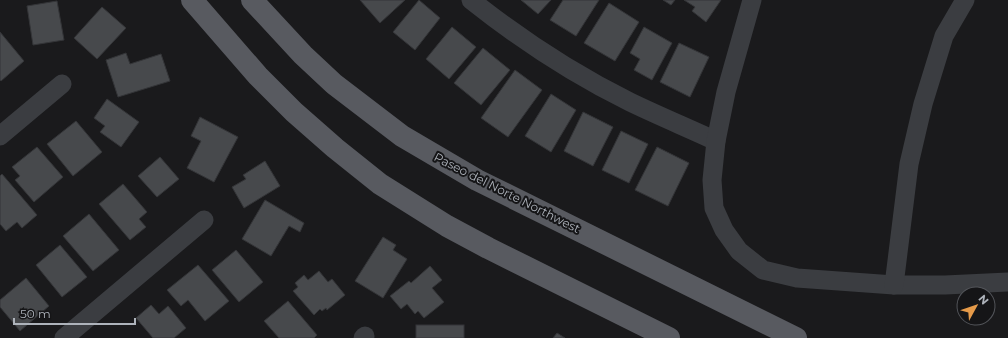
<svg xmlns="http://www.w3.org/2000/svg" width="1008" height="338" font-family="Montserrat,sans-serif">
  <style>
    .building { fill: #47494c; stroke: #343538 }
    .lines { fill: none; stroke-linecap: round; stroke-linejoin: round }
    .street { stroke: #3b3d41; stroke-width: 19 }
    .primary { stroke: #585a60; stroke-width: 22 }
    .labels { text-anchor: middle; stroke-width: 4; stroke-linejoin: round; paint-order: stroke }
    .street-label { font-size: 12px; fill: #aeb3bb; stroke: #151517 }
  </style>
  <rect width="100%" height="100%" fill="#1a1a1c"/>
  <g class="building">
    <polygon points="360,0 405,0 380,23"/>
    <polygon points="419,0 440,18 415,50 393,32"/>
    <polygon points="521,0 551,0 538,14"/>
    <polygon points="563,0 599,0 576,36 550,20"/>
    <polygon points="663,0 675,0 671,5"/>
    <polygon points="684,0 721,0 706,22 692,11 695,7"/>
    <polygon points="57,1 64,40 33,45 27,6"/>
    <polygon points="609,3 639,22 615,61 584,43"/>
    <polygon points="102,7 126,28 97,59 74,38"/>
    <polygon points="452,27 476,47 449,79 426,59"/>
    <polygon points="644,27 672,43 652,80 634,70 640,59 630,53"/>
    <polygon points="0,32 24,61 1,81 0,80"/>
    <polygon points="679,43 709,57 690,97 660,82"/>
    <polygon points="483,48 510,70 481,105 454,83"/>
    <polygon points="126,53 130,64 161,54 170,81 118,97 106,60"/>
    <polygon points="515,70 542,90 508,137 481,118"/>
    <polygon points="551,94 576,110 551,152 525,136"/>
    <polygon points="107,99 139,122 121,147 100,132 105,126 94,118"/>
    <polygon points="583,112 613,127 593,166 564,151"/>
    <polygon points="200,117 238,137 214,182 187,168 201,141 191,136"/>
    <polygon points="76,121 102,152 73,176 47,144"/>
    <polygon points="621,131 648,144 629,183 602,170"/>
    <polygon points="37,147 63,177 34,202 15,180 20,176 12,167"/>
    <polygon points="657,147 689,163 668,206 635,190"/>
    <polygon points="160,157 179,179 157,197 138,176"/>
    <polygon points="265,161 280,186 244,208 232,187 246,179 243,175"/>
    <polygon points="2,174 37,215 22,228 17,222 6,231 0,224 0,176"/>
    <polygon points="123,184 147,212 139,219 146,227 130,240 99,204"/>
    <polygon points="265,200 304,223 300,232 289,226 271,256 242,239"/>
    <polygon points="89,214 119,250 93,271 63,236"/>
    <polygon points="383,237 396,245 393,250 407,259 383,298 355,281"/>
    <polygon points="60,245 87,277 62,297 36,265"/>
    <polygon points="236,250 263,282 239,302 212,270"/>
    <polygon points="198,265 229,301 205,321 188,300 181,306 167,290"/>
    <polygon points="430,266 442,280 432,288 444,302 424,318 418,311 415,314 407,304 401,309 390,296 409,281 411,283"/>
    <polygon points="319,271 328,282 332,279 345,295 327,310 326,308 322,311 320,309 314,315 293,291 298,287 295,283 304,275 308,280"/>
    <polygon points="26,278 49,306 20,331 0,307 0,300"/>
    <polygon points="288,301 317,335 314,338 279,338 264,321"/>
    <polygon points="151,305 159,314 168,306 186,328 174,338 153,338 136,318"/>
    <rect x="416" y="325" width="48" height="13"/>
    <polygon points="557,333 565,338 553,338"/>
  </g>
  <g class="lines">
    <g class="street">
      <path d="M471,0c49,39 102,74 159,102 29,14 58,26 86,39"/>
      <polyline points="752,0 726,92 716,141 712,180 714,208 724,230 739,251 763,270 797,278 894,285 945,285 1008,282"/>
      <polyline points="0,136 62,84"/>
      <polyline points="894,285 909,164 923,104 944,36 965,0"/>
      <polyline points="64,338 204,220"/>
      <polyline points="363,338 365,336"/>
    </g>
    <g class="primary">
      <polyline points="192,0 258,76 294,112 335,148 380,184 447,226 488,248 669,338"/>
      <polyline points="252,0 303,55 334,84 402,136 477,180 796,338"/>
    </g>
  </g>
  <g class="labels">
    <g class="street-label">
      <text transform="translate(507 193) rotate(27)" y="4">Paseo del Norte Northwest</text>
    </g>
  </g>
  <g transform="translate(976 306) rotate(50)"><circle r="19" fill="#151517" stroke="#525459"/>
  <path d="M0-3L7 15L0 10L-7 15Z" fill="#e59a49"/>
  <text y="-6" font-size="11" font-weight="bold" text-anchor="middle" fill="#aeb3bb">N</text>
  </g>
  <path d="M14 318v6h121v-6" fill="none" stroke="#aeb3bb" stroke-width="2"/>
  <text x="20" y="318" font-size="12" fill="#aeb3bb" stroke="#151517" stroke-width="3" paint-order="stroke">50 m</text>
</svg>
